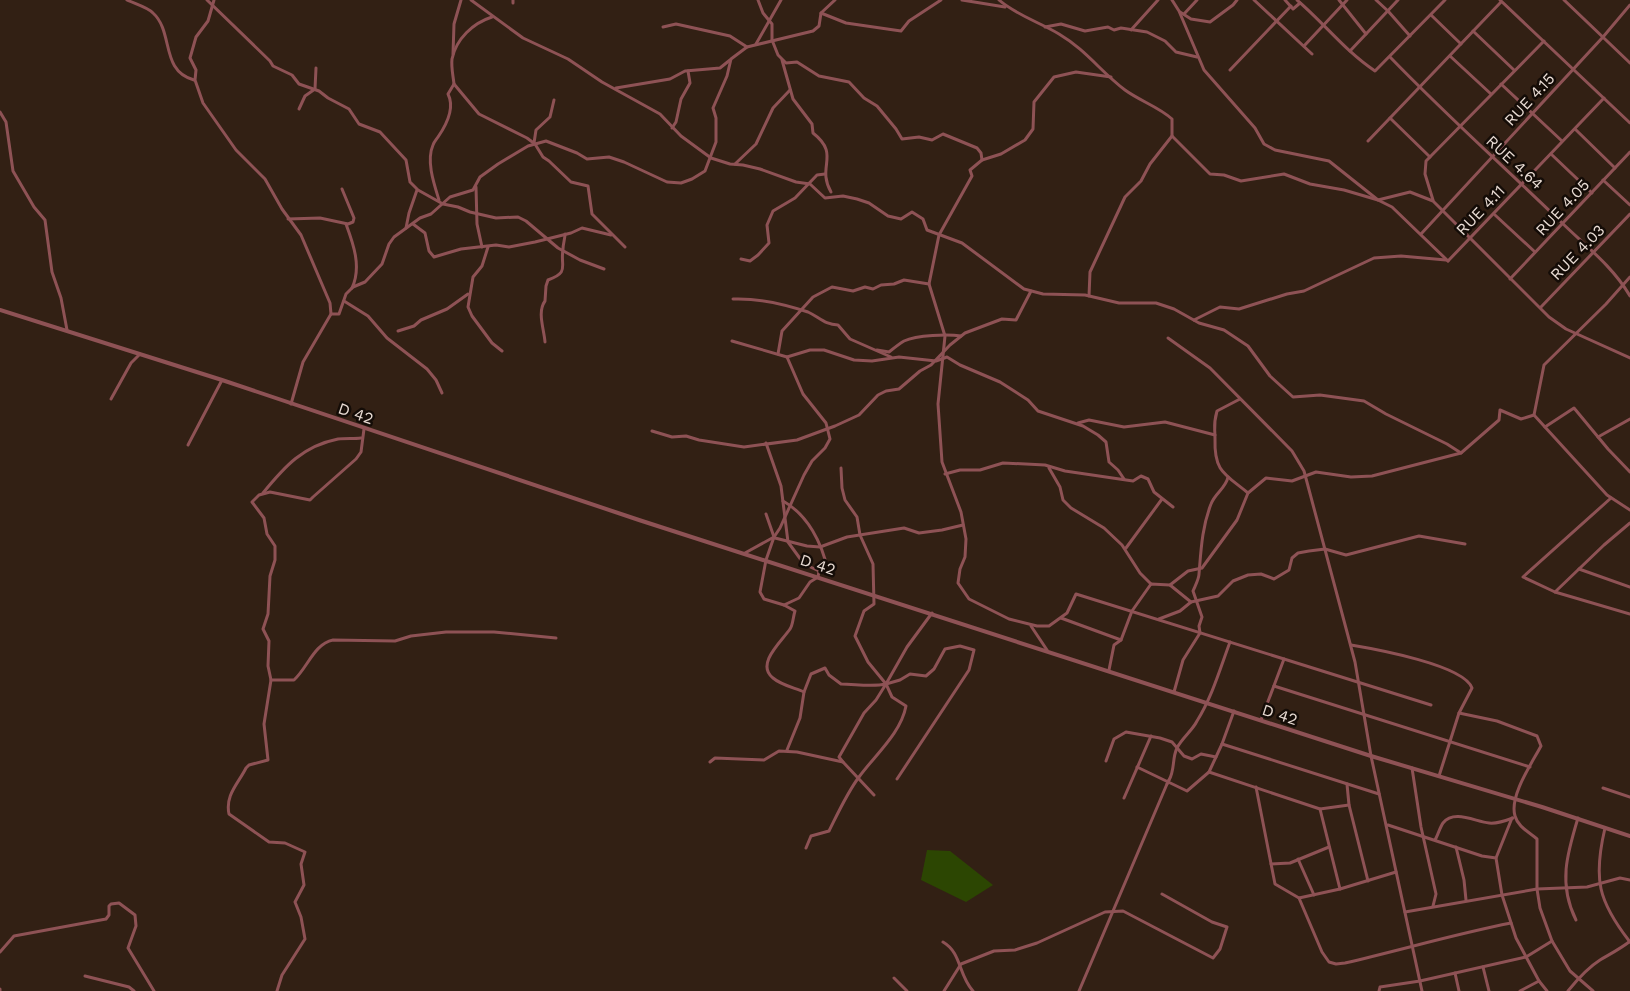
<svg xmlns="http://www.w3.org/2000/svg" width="1630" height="991" font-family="'Work Sans',sans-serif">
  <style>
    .green { fill: #2c4602 }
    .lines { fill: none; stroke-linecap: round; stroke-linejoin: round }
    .minor { stroke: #8e5255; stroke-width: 3 }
    .tertiary { stroke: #8e5255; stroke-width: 4 }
    .minor-bridge { stroke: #8e5255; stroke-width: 3 }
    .labels { text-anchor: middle; stroke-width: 5; stroke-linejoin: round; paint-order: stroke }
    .street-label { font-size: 16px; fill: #e9dcd4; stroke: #140c07 }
  </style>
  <rect width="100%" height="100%" fill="#322014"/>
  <polygon class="green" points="927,850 950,851 993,885 966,902 921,880"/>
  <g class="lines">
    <g class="minor">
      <path d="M127,0c8,4 20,7 26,13 21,19 7,58 41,67"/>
      <polyline points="207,0 270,61 273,66 292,75 299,84 319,91 328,98 349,109 359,124 380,132 406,160 410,182 418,190 443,204 458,207 470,212 496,218 518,217 526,221 558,248 580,260 604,269"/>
      <polyline points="214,0 208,21 196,37 190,58 196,70 195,80 203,103 236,150 265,179 282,209 301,235 330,303 331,314 303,362 291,404"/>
      <polyline points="471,0 523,38 568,59 602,82 660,114 681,136 711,158 730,164 743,165 760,169 796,182 810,184 825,198 843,196 857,199 869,203 888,216 901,219 912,212 923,219 927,230 962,243 1024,289 1043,294 1085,295 1119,303 1156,303 1174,309 1199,323 1224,330 1248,346 1270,376 1293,397 1320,395 1364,401 1386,414 1447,444 1461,453"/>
      <polyline points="513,0 513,3"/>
      <polyline points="758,0 763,13 772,24 772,40 778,55 786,63 797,62 819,76 849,82 864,98 877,106 896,129 902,139 919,137 932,140 943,134 977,148 981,153 982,160"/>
      <polyline points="962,0 1005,7"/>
      <path d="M999,0c17,15 40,22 60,34 27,16 42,38 66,56 15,11 34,17 47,29v17l38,38 14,1 17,6 43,-7 26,10 34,6 34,10 14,7 56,54"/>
      <polyline points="1172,0 1179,11 1204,70 1255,128 1264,144 1275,150 1329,161 1378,200 1410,192 1433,201 1549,317 1566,329 1630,358"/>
      <polyline points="1254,0 1312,54"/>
      <polyline points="1285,0 1293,9 1300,3"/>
      <path d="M1297,0c27,23 48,51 78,71l70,-71"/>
      <polyline points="1339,0 1366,34"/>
      <polyline points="1376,0 1388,11 1410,36"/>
      <polyline points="1500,0 1630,123"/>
      <polyline points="1564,0 1630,63"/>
      <polyline points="1180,12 1191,19 1210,22 1233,5 1237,0"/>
      <polyline points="821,13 846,23 901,31 909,21 941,0"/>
      <polyline points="1184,14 1197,0"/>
      <polyline points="1431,15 1461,44"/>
      <polyline points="663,27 676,24 730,36 747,47"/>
      <polyline points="1045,27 1061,24 1085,31 1108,27 1114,30 1121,28 1147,32 1165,41 1176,52 1197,57"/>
      <polyline points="1131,30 1158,0"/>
      <polyline points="1473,31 1514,70"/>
      <polyline points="756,44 781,0"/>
      <polyline points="1304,46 1347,0"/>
      <polyline points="1350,51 1398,0"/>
      <polyline points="453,54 454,24 461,0"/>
      <polyline points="1450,56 1491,94"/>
      <path d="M1390,57c54,56 112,108 168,162 25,25 54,46 72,77"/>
      <path d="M782,60l11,39 19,25 1,9c28,22 3,33 18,59"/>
      <polyline points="1230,70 1291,6"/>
      <polyline points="1111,77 1076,72 1054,77 1034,102 1033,129 1025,140 1001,154 982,160 970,170 972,176 939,235 929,284 945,336 938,404 942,462 961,512 966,539 965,557 960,569 958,583 969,599 1009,619 1037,626 1049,626 1067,613 1076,594 1431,705"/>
      <polyline points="454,84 479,114 527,138 535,144 543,157 549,161 571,182 588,186 592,214 625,247"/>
      <polyline points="1501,84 1562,141"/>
      <polyline points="616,88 670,79 685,71 720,68 730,60"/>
      <polyline points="299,109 305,96 315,89 316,68"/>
      <polyline points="0,112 6,122 13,171 34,207 45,220 52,272 61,298 67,330"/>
      <polyline points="1390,118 1430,157"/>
      <polyline points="672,128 676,122 681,99 690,83 688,71"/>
      <polyline points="1575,129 1615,168"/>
      <polyline points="1368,141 1501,2"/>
      <polyline points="534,143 536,130 550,117 554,100"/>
      <polyline points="1551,154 1592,193"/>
      <polyline points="735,164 756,144 773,108 790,90"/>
      <polyline points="1603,180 1630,205"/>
      <polyline points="476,187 477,224 482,247"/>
      <path d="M439,200c-5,-16 -13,-39 -6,-55 1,-3 3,-5 5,-8 9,-13 17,-29 10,-43l6,-10c-1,-9 -3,-17 -2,-25 4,-20 21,-36 40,-42"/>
      <polyline points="1433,200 1425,174 1426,161 1544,41"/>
      <polyline points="1495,215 1535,252"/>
      <polyline points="288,219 320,218 348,224 353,222 354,218 342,189"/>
      <path d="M346,224c7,19 16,43 6,64"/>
      <polyline points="413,224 425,233 429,251 434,257 461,249 496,245 509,247 535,242 571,233 582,228 611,235"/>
      <polyline points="406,228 409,213 417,190"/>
      <polyline points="1421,234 1603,37 1630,5"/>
      <polyline points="488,247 482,266 473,277 468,307 472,316 492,343 502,351"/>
      <polyline points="741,259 750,261 758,255 769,243 767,225 773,211 795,198 817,175 825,174"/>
      <polyline points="1448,261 1604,98"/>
      <polyline points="1630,277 1606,304 1544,365 1534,415 1607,495 1630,510"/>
      <polyline points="1510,279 1630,152"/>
      <polyline points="1089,296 1090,272 1125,197 1141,181 1150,164 1172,136"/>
      <path d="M733,299c25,-1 51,5 75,13 11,5 17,13 30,13l12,14 41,18"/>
      <polyline points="344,301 368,316 387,338 427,369 436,380 442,393"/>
      <polyline points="1541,307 1630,214"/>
      <polyline points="331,314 339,314 346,294 353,287 365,282 382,264 389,244 394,237 420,218 431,214 450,197 473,190 480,177 498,164 528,146 546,141 577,153 587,159 609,157 624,162 667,182 681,183 692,179 705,171 716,142 716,118 713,108 727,76 731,59 747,47 813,31 819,26 821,13 835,0"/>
      <polyline points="1194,320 1220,307 1239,309 1287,294 1304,291 1374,258 1401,256 1446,260"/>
      <polyline points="398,331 414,326 421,320 447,309 468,294"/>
      <polyline points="1168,338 1210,368 1292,451 1304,471 1355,662 1371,756 1422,991"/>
      <polyline points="732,341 787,357 810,350 824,350 854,360 872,361 899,357 936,361 947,357 960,365 1000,382 1028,400 1038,411 1083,426 1098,435 1106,442 1109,462 1118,470 1124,479"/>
      <path d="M545,342c-1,-13 -8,-30 0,-41l1,-15 2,-6c22,-8 12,-13 15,-31 0,-5 2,-10 2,-15"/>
      <path d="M877,350l12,2c5,-4 10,-8 15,-11 13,-6 44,-7 57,-5"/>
      <polyline points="778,354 782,331 813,297 832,287 853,291 865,287 873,289 881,285 894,284 904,280 929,284"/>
      <polyline points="111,399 131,363 140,354"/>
      <path d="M1240,399l-23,12c-4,14 -2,15 -2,28 -1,33 10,35 33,54"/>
      <polyline points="1078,423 1089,420 1124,427 1165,422 1215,435"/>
      <polyline points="1545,427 1574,408 1608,449 1630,472"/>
      <path d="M364,429l-3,23 -5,7 -43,38 -3,3 -40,-8 -11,3 -7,7 12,16 3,16 8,12v14l-5,16 -2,38 -5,15 6,12 -1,25 3,14h23c14,-13 20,-36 39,-40l62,1 16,-5 35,-4h48l62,6"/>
      <polyline points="652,431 672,437 686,436 699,440 744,447 797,440 835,426 859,415 878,395 886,391 899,389 920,371 931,365 950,345 965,333 1002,319 1016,320 1031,291"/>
      <polyline points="1598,437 1630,419"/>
      <polyline points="188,445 222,380"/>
      <polyline points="841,468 842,488 845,500 857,517 860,535 873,564 874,604 864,611 855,636 868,662 886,684 907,647 932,613"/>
      <polyline points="1049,468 1060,487 1063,500 1071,508 1104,528 1122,545 1140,573 1151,584"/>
      <polyline points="945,474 960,470 980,470 1003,463 1045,465 1065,471 1133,481 1141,476 1148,479 1154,492 1173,507"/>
      <path d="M263,493c22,-27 40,-47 75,-54 8,-1 16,0 23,-1"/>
      <polyline points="1611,498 1523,577 1555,592 1630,614"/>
      <path d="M783,501c25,14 39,42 45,70l-2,2 -7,-2"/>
      <polyline points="766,514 774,537 766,560 760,592 764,599 784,605 799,598 810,582 818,577 819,571 804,564 788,542 781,486 766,443"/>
      <polyline points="775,538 807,546 820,547 847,537 904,528 919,533 942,530 963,525"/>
      <polyline points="1126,548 1162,499"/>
      <polyline points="745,553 774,537 780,528 804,475 812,461 825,448 830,439 826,423 803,394 787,357"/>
      <polyline points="1579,569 1630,587"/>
      <polyline points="1170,585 1191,602"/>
      <polyline points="1555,592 1604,545 1630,523"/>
      <path d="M784,605l11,6c-2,6 -2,14 -5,18 -8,12 -35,35 -17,49 8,7 22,10 31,14l7,-18 14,-6 4,7 12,9c14,0 31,3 45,0l-10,16 -12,13 -25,44 4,5"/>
      <polyline points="1061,618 1121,640"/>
      <polyline points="1159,619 1180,611 1191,602 1218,596 1233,581 1248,575 1261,574 1274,579 1289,570 1292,558 1298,553 1309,551 1325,549 1346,555 1419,536 1465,544"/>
      <polyline points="1031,626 1047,650"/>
      <path d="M1351,645c24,4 113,20 121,43l-13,25 -20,63"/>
      <polyline points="1109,670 1114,645 1121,640 1132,611 1151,584 1170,585 1188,571 1202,568 1237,520 1248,493 1266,478 1292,481 1316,472 1351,477 1372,476 1461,453 1499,420 1500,410 1521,419 1534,415"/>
      <path d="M271,680l-7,44 4,36 -19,5 -3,3c-8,16 -21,27 -17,46l40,28 16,1 20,9 -4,12 3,21 -9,17 6,15 4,22 -23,36 -5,16"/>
      <polyline points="1274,686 1530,767"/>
      <path d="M1174,692l9,-32 17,-27 -1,-7 3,-9 -9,-26c2,-5 6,-12 6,-17 2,-24 3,-47 12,-70 4,-11 15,-16 17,-27"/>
      <path d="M1459,713l38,8 40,15 4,10c-9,17 -32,50 -26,70 3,11 14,16 22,23v50l3,19 12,33 18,30 23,20"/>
      <polyline points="1261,720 1284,659"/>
      <polyline points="1222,744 1379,794"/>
      <polyline points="787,750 800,718 804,692"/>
      <polyline points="1106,761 1114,739 1126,732 1160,738 1172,742 1184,756 1192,759 1201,754 1216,757"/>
      <polyline points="710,762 715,758 764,760 779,751 797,752 843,762 874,795"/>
      <polyline points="1137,767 1187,791 1209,772 1222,744 1234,711"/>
      <polyline points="1412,768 1421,827 1436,894 1433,906"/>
      <polyline points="1209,772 1320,809 1349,805 1368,881"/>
      <path d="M1169,780c6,-10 3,-22 8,-32 5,-10 15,-17 20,-27 15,-24 23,-52 33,-79"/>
      <polyline points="1347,784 1349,805"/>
      <path d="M1256,787l19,97 24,14 23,54 7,10 7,2 9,-1c56,-13 110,-29 166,-40"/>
      <polyline points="1603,788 1630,797"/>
      <polyline points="1124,798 1151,736"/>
      <polyline points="1320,809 1340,889 1396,872"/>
      <polyline points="1388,825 1482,856 1496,858 1502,895 1516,938 1539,981 1547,991"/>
      <path d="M1605,828c-12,51 -7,73 25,114"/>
      <path d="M1435,840c3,-5 5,-13 8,-17 11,-14 33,-1 46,0 8,1 16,-2 24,-5"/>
      <polyline points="1456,847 1464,880 1466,900"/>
      <path d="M806,848l5,-12 18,-5c9,-18 18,-38 30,-54 16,-22 42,-44 47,-71l-14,-9 -6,-13 14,-4 10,-6 16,2 8,-7 11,-20 15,-3 14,4 -5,20 -72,109"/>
      <polyline points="1496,858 1512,818"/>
      <polyline points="1298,859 1314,895"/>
      <polyline points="1271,864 1290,863 1329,847"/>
      <polyline points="1299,898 1340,889"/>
      <polyline points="1405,912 1537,889 1587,887 1620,878 1630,880"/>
      <path d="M1576,920c-18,-36 -9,-66 2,-102"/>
      <path d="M943,942c19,11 15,33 30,49"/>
      <polyline points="0,952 14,936 106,919 109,915 109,906 111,904 119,903 135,915 136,926 128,948 154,991"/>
      <polyline points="1483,967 1489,991"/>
      <polyline points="1455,973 1459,991"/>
      <polyline points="85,976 129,987 134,991"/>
      <polyline points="894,978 907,991"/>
      <polyline points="0,989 0,991"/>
      <polyline points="944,991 961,964 994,951 1015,950 1037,943 1105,912 1123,911 1213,958 1220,949 1227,927 1212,922 1162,894"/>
      <polyline points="1079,991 1167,784"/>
      <polyline points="1379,991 1380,987 1420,981 1526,957 1552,941"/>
      <polyline points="1520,991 1539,981"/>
      <path d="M1568,991c8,-10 21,-24 32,-31 10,-6 20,-11 29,-18"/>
    </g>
    <polyline class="tertiary" points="0,310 222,380 639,520 1371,756 1542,807 1630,836"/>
    <polyline class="minor-bridge" points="1167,784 1169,780"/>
  </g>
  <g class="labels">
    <g class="street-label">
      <text transform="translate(1529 99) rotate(-47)" y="6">RUE 4.15</text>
      <text transform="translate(1515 162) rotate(43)" y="6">RUE 4.64</text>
      <text transform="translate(1562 207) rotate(-47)" y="6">RUE 4.05</text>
      <text transform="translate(1480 210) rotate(-46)" y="6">RUE 4.11</text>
      <text transform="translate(1577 252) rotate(-46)" y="6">RUE 4.03</text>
      <text transform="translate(356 413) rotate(19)" y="6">D 42</text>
      <text transform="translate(818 564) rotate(18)" y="6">D 42</text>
      <text transform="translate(1280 714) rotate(18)" y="6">D 42</text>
    </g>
  </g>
</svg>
